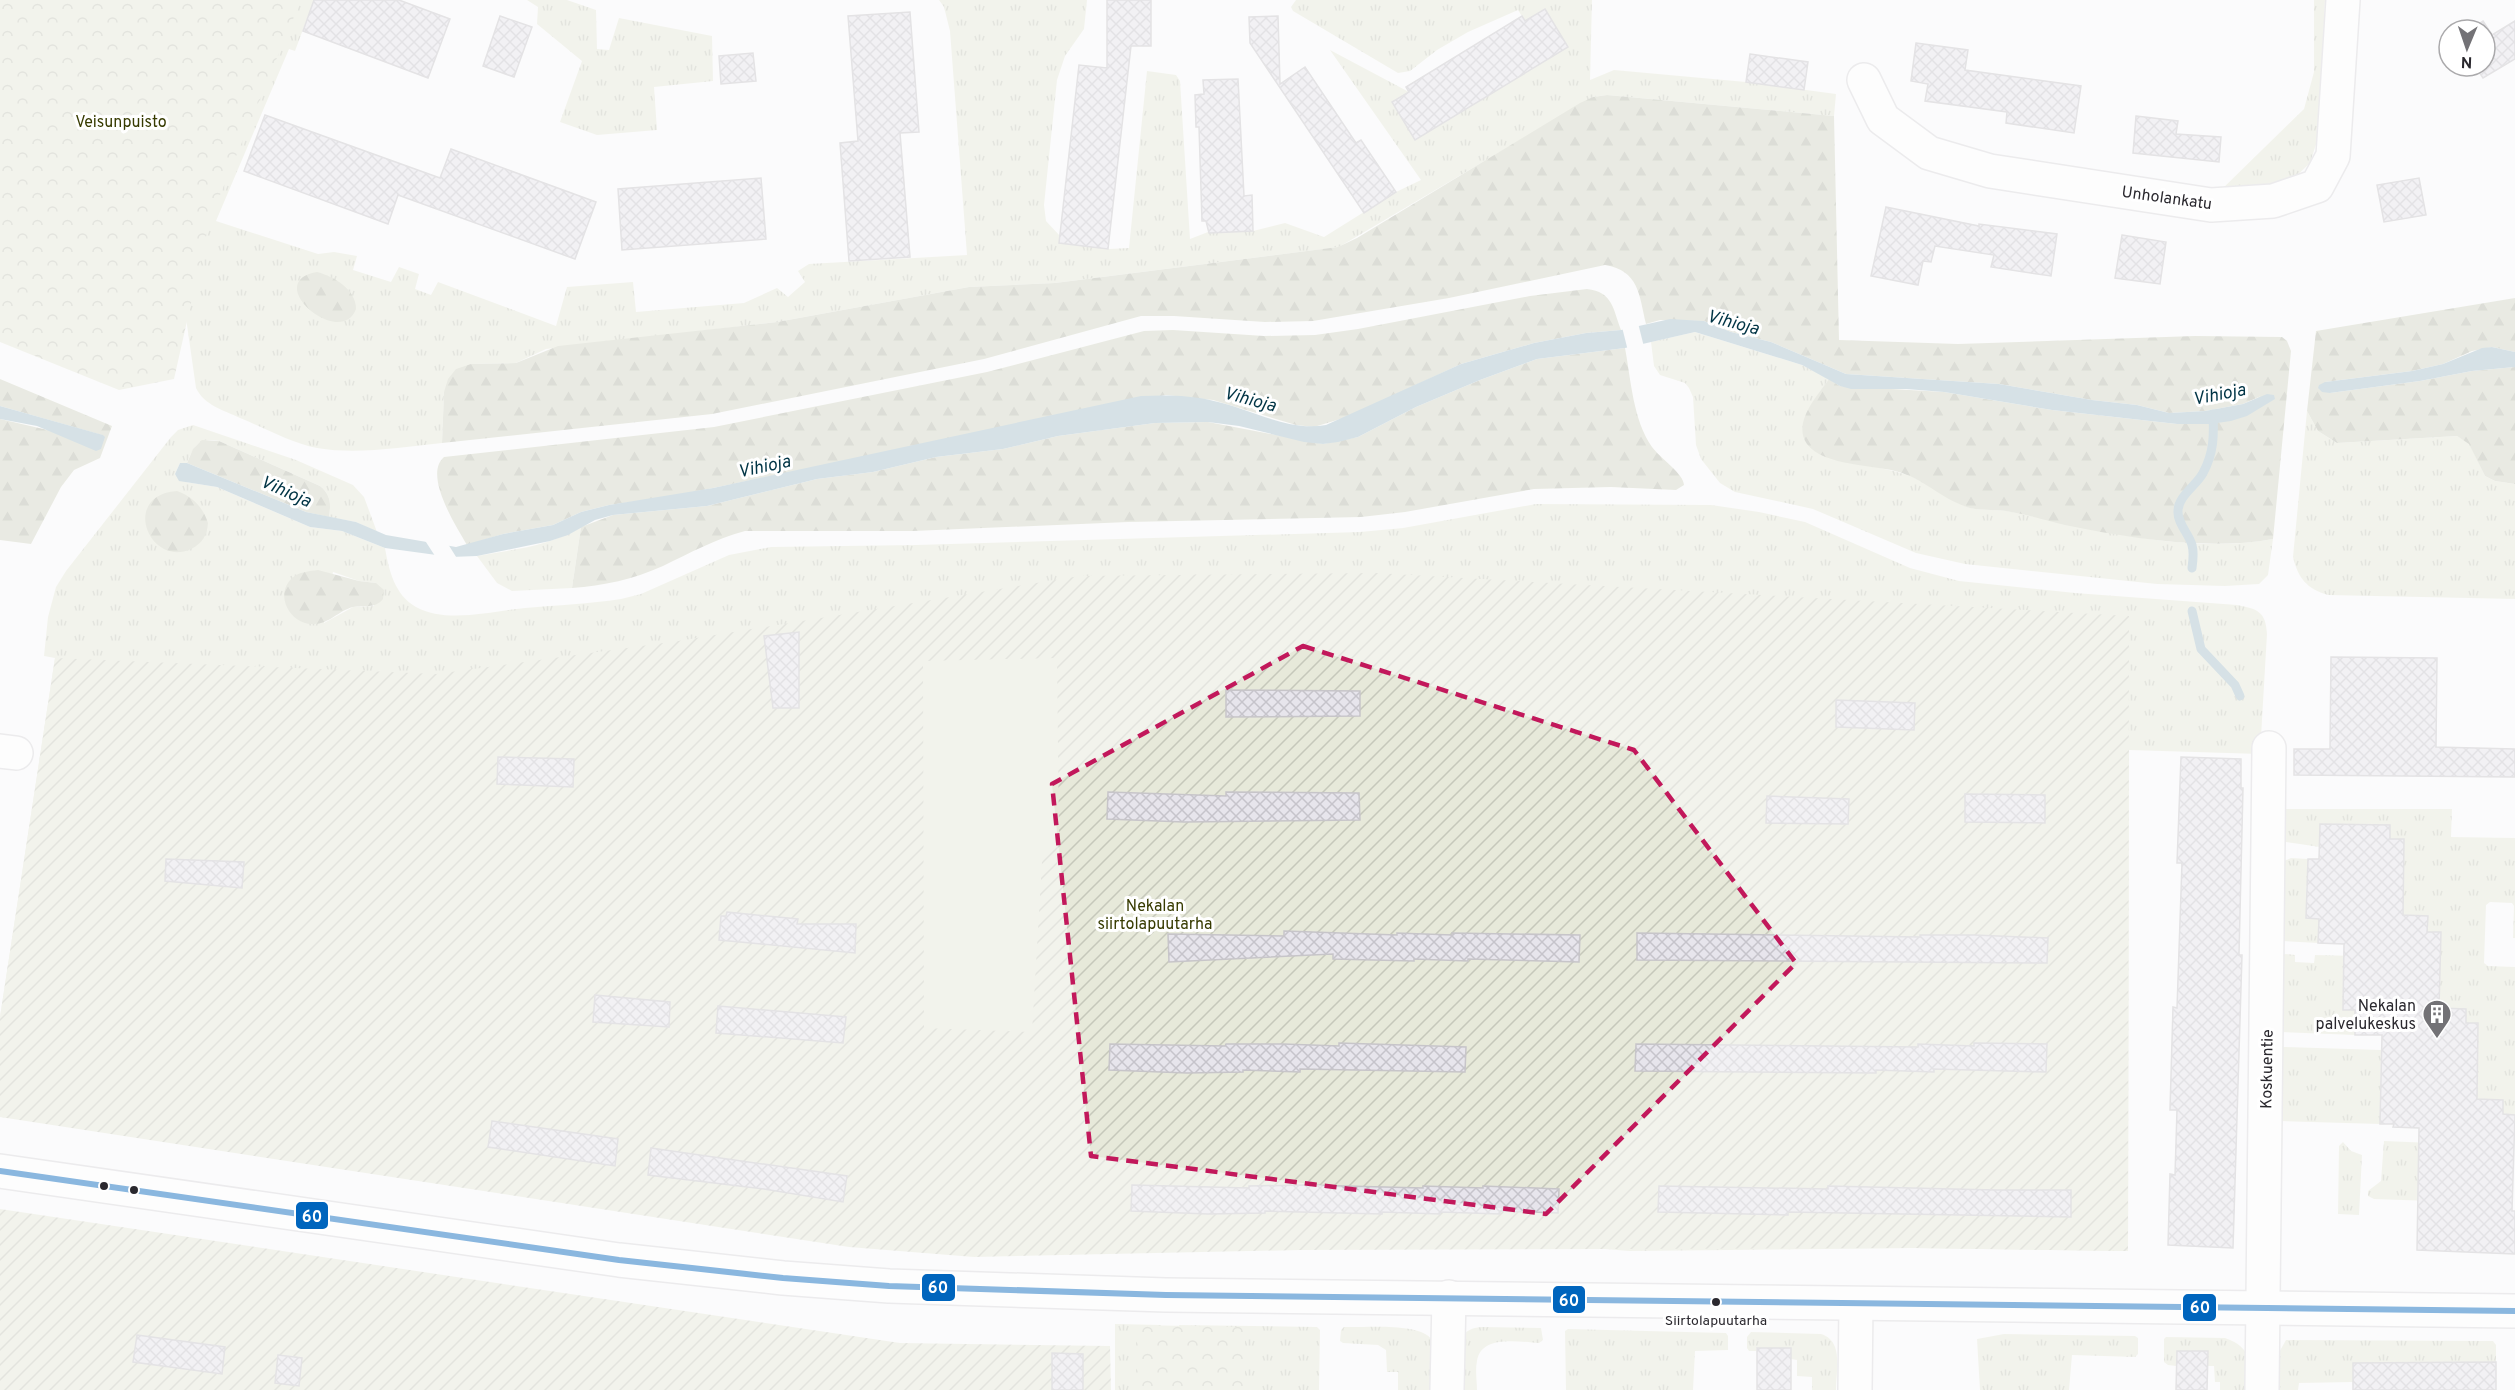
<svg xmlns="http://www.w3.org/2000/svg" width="2515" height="1390" font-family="Overpass,sans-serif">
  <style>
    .grass { fill: url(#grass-tufts); fill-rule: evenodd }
    .forest { fill: url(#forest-firs) }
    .park { fill: url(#park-crowns) }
    .garden { fill: url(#garden-furrows) }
    .pitch { fill: #e7e9da }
    .water { fill: #a9c2cd }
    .pier { fill: #fbfbfc }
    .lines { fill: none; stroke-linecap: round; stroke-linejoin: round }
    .stream { stroke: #a9c2cd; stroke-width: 9 }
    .building { fill: url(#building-cross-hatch); stroke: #c7c5c9; stroke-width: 1.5 }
    .minor-casing { stroke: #d9d8db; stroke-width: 36 }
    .minor { stroke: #fefeff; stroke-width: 33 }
    .bus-1-casing { stroke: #fff; stroke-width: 10 }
    .bus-1 { stroke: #0065bd; stroke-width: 6 }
    .marked { fill: none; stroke: #c2185b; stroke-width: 4.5; stroke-dasharray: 12 8; stroke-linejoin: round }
    .bus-dot { fill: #2a282e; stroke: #fff; stroke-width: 2 }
    .labels { text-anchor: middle; stroke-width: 6; stroke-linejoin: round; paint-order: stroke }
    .bus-label { font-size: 14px; fill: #2a282e; stroke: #fff }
    .park-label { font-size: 16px; fill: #373b01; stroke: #fff }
    .street-label { font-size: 16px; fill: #2a282e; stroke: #fff }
    .poi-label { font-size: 16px; fill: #2a282e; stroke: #fff; text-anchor: end }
    .water-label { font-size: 18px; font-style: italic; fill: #003445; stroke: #fff }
    .line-badge { stroke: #fff; stroke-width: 2 }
    .badge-label { font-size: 16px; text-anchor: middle; font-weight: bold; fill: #fff }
  </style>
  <defs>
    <pattern id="grass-tufts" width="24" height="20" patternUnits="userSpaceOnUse" patternTransform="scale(1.5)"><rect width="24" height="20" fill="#e7e9da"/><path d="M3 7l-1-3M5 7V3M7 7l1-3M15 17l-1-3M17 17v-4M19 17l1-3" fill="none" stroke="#c6c8bb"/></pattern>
    <pattern id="forest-firs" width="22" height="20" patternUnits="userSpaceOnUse" patternTransform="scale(1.5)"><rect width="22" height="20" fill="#d3d6c5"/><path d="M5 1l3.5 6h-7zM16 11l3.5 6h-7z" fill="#b5b8aa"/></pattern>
    <pattern id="park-crowns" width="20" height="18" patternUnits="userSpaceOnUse" patternTransform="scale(1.5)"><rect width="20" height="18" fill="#e7e9da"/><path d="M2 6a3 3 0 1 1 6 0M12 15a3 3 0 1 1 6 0" fill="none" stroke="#c6c8bb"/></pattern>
    <pattern id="garden-furrows" width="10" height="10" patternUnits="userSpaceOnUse" patternTransform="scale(1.5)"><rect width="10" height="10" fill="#e7e9da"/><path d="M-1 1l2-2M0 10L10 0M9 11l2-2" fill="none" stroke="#c6c8bb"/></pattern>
    <pattern id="building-cross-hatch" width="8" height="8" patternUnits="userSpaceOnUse" patternTransform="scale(1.5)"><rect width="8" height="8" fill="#e7e5ec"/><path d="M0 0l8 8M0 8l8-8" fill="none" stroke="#c6c4cb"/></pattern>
  </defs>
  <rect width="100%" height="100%" fill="#fbfbfc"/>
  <g class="grass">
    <path d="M168,0h146l-19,51 -6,-2 -73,172 102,33 16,-2 23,4 -4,14 38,12 8,-15 20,7 -4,15 16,6 7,-13 118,44 11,-39 66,-5 3,30 108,-9 33,-15 11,9 17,-15 -7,-11 11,-7 158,-9 -17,-224 -6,-24 -5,-7h148l-3,29 -19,27 -8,24 -13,125 2,16 14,15 -1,7 50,6 20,-1 18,-177 29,4 4,6 10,158 18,-7 45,-1 32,-8 39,14 72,-45 25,-12 -91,-130 79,42 6,48 153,-93 -23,-37 -20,11 -7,-11 -50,22 -31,18 -27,21 -12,2 -105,-62 -2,-4 5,-7h296l-2,80 24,-10 132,12 90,12 -2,22 -227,-21 -14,2 -254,150 -284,36 -86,4 -192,35 -231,27 -30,14 -45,1 -27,28 -2,51c-41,4 -84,12 -125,5 -26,-5 -52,-20 -77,-30 -17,-8 -36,-13 -44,-30l-23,-161z"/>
    <polygon points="527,0 567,0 596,10 597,49 609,50 619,18 712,36 713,81 654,87 657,130 597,135 560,122 582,61 537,24 538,7"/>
    <polygon points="2314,0 2325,0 2319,135 2310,163 2285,187 2219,192 2304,109 2314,72"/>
    <path d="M1695,332l107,33 27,14c-13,19 -33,40 -22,64 24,8 48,18 73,25 14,3 27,6 39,12 18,8 33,23 52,28 14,3 28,1 41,4 83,17 176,43 261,27l-5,36 -9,9 -34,2 -68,-2 -192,-20 -49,-11 -103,-44 -78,-17 -15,-9 -19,-24 -5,-14 -3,-48 -4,-9 -4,-5 -25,-8 -6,-9 -3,-24z"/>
    <path d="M2307,411l11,20 19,12 120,-7 12,7 16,33 10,5 20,3v115l-187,-4c-21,-6 -30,-17 -35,-38z"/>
    <path d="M193,425l103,35 57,25 11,12 13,35 -21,-10 -27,-5c2,-13 2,-22 -9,-31l-101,-45c-20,-4 -25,5 -32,22h-7l-5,11 11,8 31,5 93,40 32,4 43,17c4,23 10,47 31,59 31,17 76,4 109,1 33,-3 64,-4 96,-9l20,-5 88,-39 42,-8 145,-2 444,-13 43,-4 133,-24 175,1 48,7 46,10 105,46 49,13 116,12 162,12c20,4 29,6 30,29l-7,120 -131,-4 -1,501 -214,-3 -285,3 -1629,-134v-100l55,-359 -11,-2 4,-39 8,-30 10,-16 105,-134 7,-7zM333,572l26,9 17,2 -2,23 -21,1 -29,16z"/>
    <path d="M581,527l-9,61 -60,3 -15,-8 -20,-27c35,-6 73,-10 104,-29z"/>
    <polygon points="2282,809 2452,809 2451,837 2515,838 2515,938 2513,938 2514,906 2512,903 2490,902 2486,905 2484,963 2488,966 2515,967 2515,1115 2503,1114 2503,1100 2477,1099 2477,1082 2464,1082 2478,1055 2478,1023 2466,1023 2466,1009 2439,1008 2440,991 2426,990 2440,963 2441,933 2427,932 2427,916 2403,915 2404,839 2390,839 2390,825 2321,824 2320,847 2286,842 2282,839"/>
    <polygon points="2291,858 2308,859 2307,872 2320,873 2319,886 2306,886 2306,918 2319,919 2318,943 2282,941 2284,861"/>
    <polygon points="2285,954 2295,955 2295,962 2314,963 2315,955 2357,956 2344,979 2343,1010 2355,1010 2355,1035 2281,1032 2281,956"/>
    <polygon points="2284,1047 2381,1050 2380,1124 2281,1121 2281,1048"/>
    <polygon points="2384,1141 2432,1143 2418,1163 2418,1195 2431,1195 2431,1201 2374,1199 2368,1196 2368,1191 2381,1181"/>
    <polygon points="2343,1142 2351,1151 2362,1155 2359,1215 2338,1214 2339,1146"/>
    <polygon points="1115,1324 1161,1325 1168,1390 1115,1390"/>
    <polygon points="1179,1325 1317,1327 1320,1330 1319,1390 1184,1390"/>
    <path d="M1344,1327c21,1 76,-5 88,13l3,50h-37v-18h-11l-1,-22 -8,-5 -35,-2 -3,-2 1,-11z"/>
    <path d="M1481,1327l60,1 2,12 -4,3c-19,-1 -58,-9 -62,18 -2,9 0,20 0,29h-18l3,-52c4,-8 10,-10 19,-11z"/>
    <polygon points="1568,1329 1726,1333 1728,1336 1728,1350 1695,1351 1693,1390 1566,1390 1565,1331"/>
    <path d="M1751,1332l70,2c23,7 15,36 15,56h-24v-13l-15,-1v-16l-6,-1v-11h-35v3h-7l-2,-3v-11z"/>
    <polygon points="2004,1334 2135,1336 2138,1338 2138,1354 2135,1357 2072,1355 2069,1390 1980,1390 1977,1339"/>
    <path d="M2166,1337l59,1c29,10 24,26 24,52h-29v-8h-5l-1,-16h-7v-15h-30l-1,15 -8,-1 -4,-3v-23z"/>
    <polygon points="2286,1340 2493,1341 2496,1345 2496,1362 2353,1363 2353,1382 2299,1383 2298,1390 2276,1390 2277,1356"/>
  </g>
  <g class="forest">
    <path d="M1607,95l227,21 5,224 119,4 237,-8 87,1 5,4 4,10 -18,188c-65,12 -144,-1 -208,-14 -18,-4 -36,-10 -54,-13 -13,-3 -27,-1 -41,-4 -25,-7 -44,-27 -68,-35 -26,-9 -78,-6 -95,-29 -15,-21 10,-48 22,-65l11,7 104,6 108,18 125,14h33l51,-28 -18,8 -38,7 -36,2 -32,-8 -45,-5 -93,-16 -153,-10 -75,-32 -40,-10 -27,-11 -44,-1 -14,4c-7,-30 -7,-53 -41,-59l-156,33 -136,23 -48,1 -91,-6h-33l-157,43 -272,55 -270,29 2,-51 4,-13 8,-10 15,-5 45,-1 42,-17 219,-24 192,-35 86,-4 283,-36 19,-9 223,-135 13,-6z"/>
    <path d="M317,272c16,4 39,17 39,37 -15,41 -96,-27 -39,-37z"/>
    <path d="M1587,289c26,3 26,20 34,41l-35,3 -52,10 -73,21 -114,53 -33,10 -18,-2 -83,-25 -47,-5 -492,101 -65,9 -28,7 -28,13 -50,9 -36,11c-11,-19 -44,-70 -23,-88l270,-30 273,-55 157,-41 29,-1 91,6 51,-1 43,-6 172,-33z"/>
    <polygon points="2515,298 2515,352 2492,347 2472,351 2443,364 2412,371 2325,382 2330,393 2420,381 2472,371 2515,367 2515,484 2495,481 2485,476 2469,444 2457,436 2337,443 2318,431 2307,411 2316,331"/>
    <path d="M1625,348c6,32 8,72 27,99 8,11 32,27 32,38l-8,5 -65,-3 -77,2 -129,23 -44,5 -233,5 -215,9h-168c-30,8 -55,22 -82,35 -29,13 -60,20 -91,22l9,-61 32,-12 94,-9 110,-27 56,-7 63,-15 67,-8 55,-13 97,-13 53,-1 115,22 35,-7 58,-30 64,-27 57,-21z"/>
    <polygon points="0,379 112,426 100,458 74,470 61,487 31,544 0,540 0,419 52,431 102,435 0,406"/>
    <path d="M202,440l17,1 101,45c11,9 11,18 9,31l-23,-5 -119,-49 6,-14z"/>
    <path d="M177,491c15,5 26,16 31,32 -1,12 -5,20 -17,26 -42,19 -71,-54 -14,-58z"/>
    <path d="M318,570l41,11 17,2 8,7 -1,9c-8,10 -19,6 -30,8 -15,4 -24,17 -39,17 -22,2 -41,-28 -22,-46 7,-6 17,-7 26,-8z"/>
  </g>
  <g class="park">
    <polygon points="0,0 301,0 210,219 174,379 119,390 0,342"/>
    <polygon points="1136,1325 1245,1327 1245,1390 1136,1390"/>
  </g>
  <g class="garden">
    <polygon points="1376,573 2129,616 2128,1251 1914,1248 1300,1250 974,1257 849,1247 0,1117 0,1017 55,658 436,674 678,641 1080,576"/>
    <polygon points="0,1209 900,1343 1110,1346 1111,1390 0,1390"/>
  </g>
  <polygon class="pitch" points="1057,658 1059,838 1042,862 1032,1032 924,1028 923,661"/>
  <g class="water">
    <path d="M1670,319l34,2 27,11 40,10 75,32 153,10 93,16 45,5 32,8 36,-2 38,-7 24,-10 7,1 1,4 -28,17 -16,5 -21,3h-33l-125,-14 -108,-18 -38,-3h-55l-11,-3 -38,-21 -107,-33 -70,16 -88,11 -57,21 -64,27 -58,30 -20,5 -15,2 -19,-2 -65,-16 -31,-4 -53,1 -97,13 -55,13 -67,8 -63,15 -56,7 -110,27 -94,9 -18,5 -27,15 -18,6 -73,15 -26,1 -66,-9 -43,-17 -32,-4 -93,-40 -38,-6 -4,-7 5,-11h7l119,49 50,10 30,13 70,12 47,-13 50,-9 28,-13 28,-7 104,-17 428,-92c24,-1 50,-1 73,5 37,8 74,31 112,24l135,-61 73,-21 52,-10 35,-3z"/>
    <polygon points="2492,347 2515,352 2515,367 2472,371 2420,381 2330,393 2322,392 2318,388 2319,385 2325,382 2412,371 2443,364 2482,348"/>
    <polygon points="0,406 103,435 105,437 101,449 96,451 37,426 0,419"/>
  </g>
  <g class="pier">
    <polygon points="1638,323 1644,347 1628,351 1622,327"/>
    <polygon points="424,539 448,544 458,560 437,559"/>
  </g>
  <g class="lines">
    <g class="stream">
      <path d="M2192,568c1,-7 2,-16 0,-23 -3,-11 -15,-22 -14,-34 0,-15 19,-26 25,-38 11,-20 11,-38 10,-59"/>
      <polyline points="2192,611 2201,649 2235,685 2240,696"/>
    </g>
  </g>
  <g class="building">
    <polygon points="314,0 399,0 450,19 428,78 303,31"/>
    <polygon points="1107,0 1151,0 1151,46 1131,46 1108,249 1059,243 1079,65 1107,68"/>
    <polygon points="1545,9 1568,47 1415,140 1392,102 1409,92 1406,87 1522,16 1525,21"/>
    <polygon points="910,12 919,132 900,133 910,257 849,261 840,143 858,141 848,16"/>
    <polygon points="500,16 532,27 514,77 483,66"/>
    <polygon points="1278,16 1280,84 1305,67 1356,143 1361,140 1396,192 1364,213 1250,43 1249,17"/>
    <polygon points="2483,21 2492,35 2515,21 2515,59 2483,78 2475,66 2485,66 2485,30 2470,30"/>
    <polygon points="1916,43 1968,50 1965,70 2081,86 2074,133 2006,123 2007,112 1925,101 1928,84 1911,81"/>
    <polygon points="753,53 756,81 721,84 719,56"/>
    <polygon points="1750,54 1808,62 1804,90 1746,82"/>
    <polygon points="1238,79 1244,196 1252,195 1253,231 1209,233 1206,221 1202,221 1199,127 1196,127 1195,95 1204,94 1203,80"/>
    <polygon points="265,115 440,178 451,149 596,202 575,259 398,195 388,224 244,171"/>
    <polygon points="2136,116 2178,121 2176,134 2221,137 2219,162 2133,153"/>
    <polygon points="761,178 766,239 622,250 618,189"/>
    <polygon points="2419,178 2426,215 2384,222 2377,185"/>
    <polygon points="1886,207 1979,226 1979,224 2057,234 2051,276 1991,267 1994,255 1935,246 1931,262 1923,261 1918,285 1871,276"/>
    <polygon points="2122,235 2166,242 2160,284 2115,278"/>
    <polygon points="799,632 799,708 773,708 764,636"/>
    <polygon points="2331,657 2437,658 2436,747 2515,749 2515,777 2294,775 2294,749 2330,749"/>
    <polygon points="1226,690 1360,691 1360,716 1226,717"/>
    <polygon points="1836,700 1915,703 1914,730 1836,727"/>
    <polygon points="498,757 574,759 573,787 497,784"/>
    <polygon points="2181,757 2241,759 2241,788 2243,788 2239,955 2242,955 2233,1248 2168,1245 2170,1174 2175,1175 2177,1110 2170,1110 2173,1007 2177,1008 2182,863 2177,863"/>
    <polygon points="1108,792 1226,796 1226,792 1359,793 1360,820 1184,822 1107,819"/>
    <polygon points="1965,794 2045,795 2045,823 1965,822"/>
    <polygon points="1767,796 1849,799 1848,824 1766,823"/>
    <polygon points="2320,824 2390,825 2390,839 2404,839 2403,915 2428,916 2427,932 2441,932 2439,1008 2466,1009 2466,1023 2478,1023 2477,1099 2503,1100 2503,1114 2515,1115 2512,1211 2515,1211 2515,1254 2417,1250 2419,1128 2393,1127 2394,1124 2380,1124 2382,1035 2355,1035 2355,1010 2343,1010 2344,944 2318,943 2319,919 2306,918 2308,859 2319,859"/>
    <polygon points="166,859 244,862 242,888 165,881"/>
    <polygon points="727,912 798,919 797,924 856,924 855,953 719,940 721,916 726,916"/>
    <polygon points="1284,931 1397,935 1397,933 1452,935 1452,933 1580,935 1579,962 1468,959 1468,961 1414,959 1414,961 1333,959 1333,954 1169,962 1168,934 1284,936"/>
    <polygon points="1637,933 1920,937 1920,935 1974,935 2048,938 2047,963 1637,960"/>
    <polygon points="595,995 670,1002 669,1027 593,1022"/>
    <polygon points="718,1006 846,1017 843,1043 716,1033"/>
    <polygon points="1339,1043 1466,1047 1465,1072 1300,1069 1300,1072 1243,1070 1243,1072 1187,1073 1109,1070 1110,1044 1225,1046 1226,1044 1283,1044 1339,1046"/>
    <polygon points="1974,1043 2047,1044 2046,1072 1934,1069 1934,1072 1876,1070 1876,1073 1635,1071 1636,1044 1918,1047 1918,1044 1974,1046"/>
    <polygon points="492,1121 618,1139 615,1166 488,1147"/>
    <polygon points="651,1148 847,1176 843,1202 764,1189 648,1175"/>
    <polygon points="1132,1185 1249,1188 1249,1186 1306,1185 1423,1188 1423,1186 1483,1188 1483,1186 1559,1189 1558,1213 1500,1211 1500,1214 1440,1212 1440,1214 1382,1212 1382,1214 1265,1211 1265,1213 1208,1214 1131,1211"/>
    <polygon points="1659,1186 1828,1189 1828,1186 1996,1190 2071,1190 2071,1217 1844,1213 1788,1212 1788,1215 1658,1212"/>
    <polygon points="137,1335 225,1347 222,1374 133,1362"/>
    <rect x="1757" y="1348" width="34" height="42"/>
    <polygon points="2177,1351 2208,1351 2207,1390 2176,1390"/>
    <polygon points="1052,1353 1083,1354 1083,1390 1052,1390"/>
    <polygon points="278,1355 302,1358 299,1386 275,1383"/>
    <polygon points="2496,1362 2496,1390 2353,1390 2353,1363"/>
  </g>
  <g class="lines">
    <g class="minor-casing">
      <g id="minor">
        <polyline points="1864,80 1883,119 1929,153 1990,171 2211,205 2273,201 2317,186 2333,156 2343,0"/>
        <polyline points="0,751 16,753"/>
        <polyline points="0,1171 619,1260 783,1278 889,1286 1166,1295 2515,1311"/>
        <polyline points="1447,1390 1449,1297"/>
        <polyline points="1855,1390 1856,1304"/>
        <polyline points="2262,1390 2269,748"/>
      </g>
    </g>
    <use href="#minor" class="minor"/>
    <g class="bus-1-casing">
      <polyline id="bus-1" points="0,1171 619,1260 783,1278 889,1286 1166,1295 2515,1311"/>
    </g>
    <use href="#bus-1" class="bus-1"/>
  </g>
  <path d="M0 0H2515V1390H0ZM1303,646l331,104 162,213 -250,251 -455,-58 -39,-372z" fill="#fbfbfc" fill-opacity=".55" fill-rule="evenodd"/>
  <path class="marked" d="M1303,646l331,104 162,213 -250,251 -455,-58 -39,-372z"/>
  <defs>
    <g id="building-pin" transform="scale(1.5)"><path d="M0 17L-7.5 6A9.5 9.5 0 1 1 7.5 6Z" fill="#737276" stroke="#fff"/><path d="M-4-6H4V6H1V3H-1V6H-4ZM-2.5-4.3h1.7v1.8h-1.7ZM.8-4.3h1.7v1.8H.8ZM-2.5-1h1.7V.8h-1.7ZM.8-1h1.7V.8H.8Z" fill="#fff"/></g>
  </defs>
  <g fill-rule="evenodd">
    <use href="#building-pin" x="2437" y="1014"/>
  </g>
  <g class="bus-dot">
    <circle cx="104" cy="1186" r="5"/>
    <circle cx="134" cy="1190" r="5"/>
    <circle cx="1716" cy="1302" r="5"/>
  </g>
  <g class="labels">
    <g class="bus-label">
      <text x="1716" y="1325">Siirtolapuutarha</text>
    </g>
    <g class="park-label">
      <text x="121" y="127">Veisunpuisto</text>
      <text x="1155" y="911">Nekalan<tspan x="1155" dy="18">siirtolapuutarha</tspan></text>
    </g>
    <g class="street-label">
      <text transform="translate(2167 197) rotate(8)" y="6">Unholankatu</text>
      <text transform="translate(2266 1069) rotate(-89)" y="6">Koskuentie</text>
    </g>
    <g class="poi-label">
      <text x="2416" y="1011">Nekalan<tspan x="2416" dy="18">palvelukeskus</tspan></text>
    </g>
    <g class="water-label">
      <text transform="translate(1733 322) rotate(15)" y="6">Vihioja</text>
      <text transform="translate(2219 394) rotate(-11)" y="6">Vihioja</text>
      <text transform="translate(1250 399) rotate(15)" y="6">Vihioja</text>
      <text transform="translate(764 466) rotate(-12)" y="6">Vihioja</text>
      <text transform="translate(286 491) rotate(24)" y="6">Vihioja</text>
    </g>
  </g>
  <g class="line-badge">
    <rect x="295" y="1201" width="34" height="29" rx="6" fill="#0065bd"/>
    <rect x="921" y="1273" width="35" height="29" rx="6" fill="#0065bd"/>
    <rect x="1552" y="1285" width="34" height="29" rx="6" fill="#0065bd"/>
    <rect x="2182" y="1293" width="35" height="29" rx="6" fill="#0065bd"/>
  </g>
  <g class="badge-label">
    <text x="312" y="1222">60</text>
    <text x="938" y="1293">60</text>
    <text x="1569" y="1306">60</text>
    <text x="2200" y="1313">60</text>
  </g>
  <g transform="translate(2467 48) rotate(182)"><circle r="28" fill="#ffffff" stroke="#aaa9ab" stroke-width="1.5"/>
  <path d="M0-4.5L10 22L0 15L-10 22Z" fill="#737276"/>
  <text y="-9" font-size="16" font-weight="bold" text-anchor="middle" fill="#2a282e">N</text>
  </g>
</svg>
